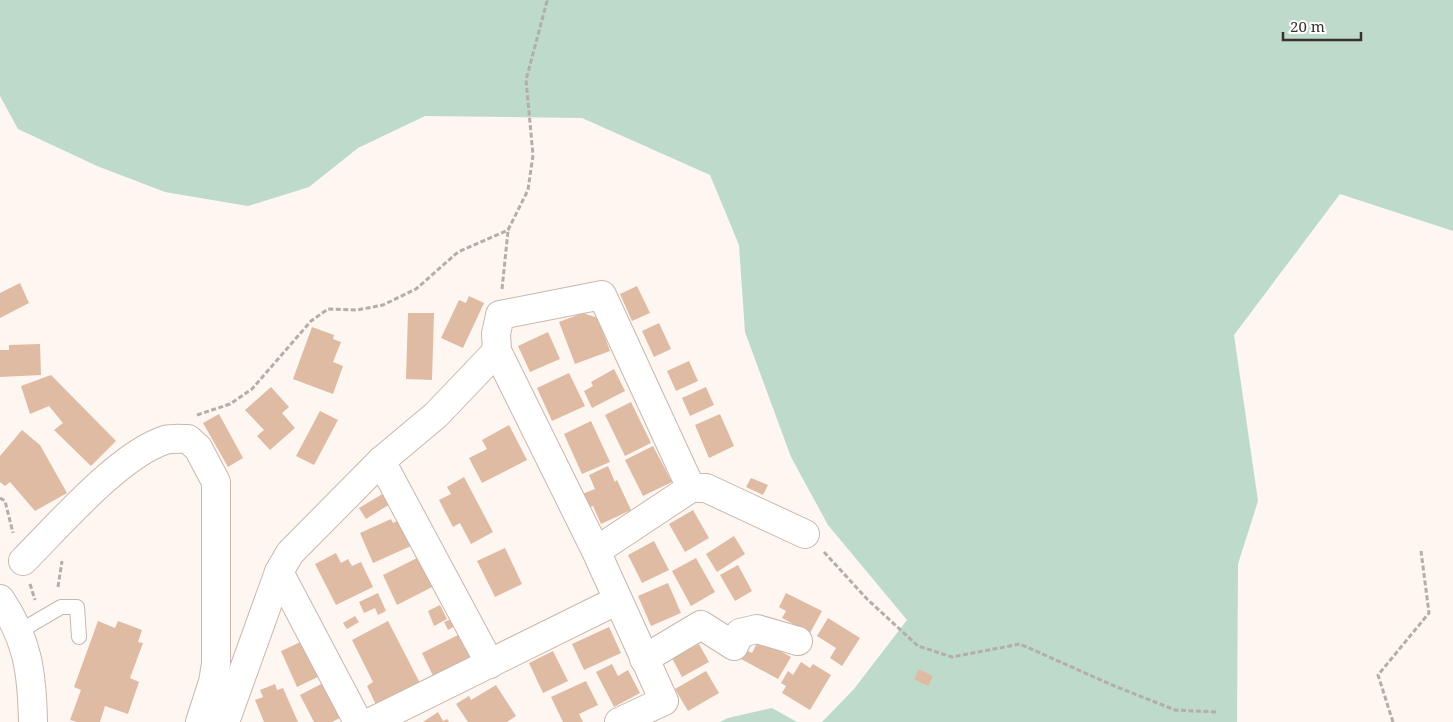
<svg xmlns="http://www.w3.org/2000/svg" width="1453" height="722" font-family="'Noto Serif',serif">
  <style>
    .green { fill: #bddacb }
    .building { fill: #dfbba4 }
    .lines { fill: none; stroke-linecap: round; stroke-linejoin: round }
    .lane-casing { stroke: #c9b7ac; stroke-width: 16 }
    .street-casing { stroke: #c9b7ac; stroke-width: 30 }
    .secondary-casing { stroke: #c9b7ac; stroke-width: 30 }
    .path { stroke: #b4ada8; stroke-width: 3; stroke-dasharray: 5 2.5; stroke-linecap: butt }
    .lane { stroke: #fff; stroke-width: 14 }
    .street { stroke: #fff; stroke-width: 28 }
    .secondary { stroke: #fff; stroke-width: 28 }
  </style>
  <rect width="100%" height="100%" fill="#fdf6f1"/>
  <g class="green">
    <polygon points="0,0 1453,0 1453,231 1340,194 1234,335 1258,501 1238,564 1237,722 822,722 854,689 907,620 828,525 791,457 745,332 739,245 710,175 582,118 425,116 358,148 309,187 248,206 165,192 97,166 18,129 0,96"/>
    <polygon points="772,708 797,722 720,722 728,718"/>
  </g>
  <g class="building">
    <polygon points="20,283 29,303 0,318 0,293"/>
    <polygon points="637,286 650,313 632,321 620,294"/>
    <polygon points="469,296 484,303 463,348 441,338 459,300 466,303"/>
    <polygon points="408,313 434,313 432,380 406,379"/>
    <polygon points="583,313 598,318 610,351 575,364 559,322"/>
    <polygon points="659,323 671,349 654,357 642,331"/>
    <polygon points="312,327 334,335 333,339 341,342 333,362 343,366 333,394 293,379"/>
    <polygon points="548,332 560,359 530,372 518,346"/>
    <polygon points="40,344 41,375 0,377 0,350 9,350 9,345"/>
    <polygon points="689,361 698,381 676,391 667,371"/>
    <polygon points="614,369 625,391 592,408 584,391 593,386 591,382"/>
    <polygon points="569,373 585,406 552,421 537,388"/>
    <polygon points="51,375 116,441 91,466 54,430 63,423 49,406 30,414 21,386"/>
    <polygon points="271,387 289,407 282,413 295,428 270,450 257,436 264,430 245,410"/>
    <polygon points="706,387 714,405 690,416 682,398"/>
    <polygon points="631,402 651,443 625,456 605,415"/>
    <polygon points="320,411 338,420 314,465 296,456"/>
    <polygon points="219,414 243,458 228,467 203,423"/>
    <polygon points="720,414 734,446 709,458 695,425"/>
    <polygon points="591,421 610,462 582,474 564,434"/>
    <polygon points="509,425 527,460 482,483 469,458 487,449 482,440"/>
    <polygon points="22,430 40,445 67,493 35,511 10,482 5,486 0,482 0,456"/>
    <polygon points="653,446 672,482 643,496 625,460"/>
    <polygon points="608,466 615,482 617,480 631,510 601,524 593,506 588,508 582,494 595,489 589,475"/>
    <polygon points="464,477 493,532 471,544 460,523 453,527 439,500 451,494 447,487"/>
    <polygon points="751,478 768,485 763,495 746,487"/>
    <polygon points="384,493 390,504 366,519 359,508"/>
    <polygon points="693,510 709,538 685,552 669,524"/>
    <polygon points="391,519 393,523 399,520 411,546 373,563 360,533"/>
    <polygon points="734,536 745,554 717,572 706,554"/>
    <polygon points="654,541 669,570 642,583 628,555"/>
    <polygon points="505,548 522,584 495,597 477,561"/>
    <polygon points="336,553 341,563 348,559 352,566 361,562 373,587 336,605 315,564"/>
    <polygon points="419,557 434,586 397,605 383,575"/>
    <polygon points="696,558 715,592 691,606 672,571"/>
    <polygon points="738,565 752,591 735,601 720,575"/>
    <polygon points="668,583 681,613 651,626 638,596"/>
    <polygon points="378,593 386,611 378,615 375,608 364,613 359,602"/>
    <polygon points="786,593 822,611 810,633 782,618 786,611 779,607"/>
    <polygon points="440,605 447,619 434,626 428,611"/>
    <polygon points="355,616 359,622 347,629 343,623"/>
    <polygon points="828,618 860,638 842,666 830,658 836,648 817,636"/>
    <polygon points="451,619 455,626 448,630 444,622"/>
    <polygon points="98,621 115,628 118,621 142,630 138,642 143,643 130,678 139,682 128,714 105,706 100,722 77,722 70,720 81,690 74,687"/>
    <polygon points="388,621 422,687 378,709 367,686 373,682 352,640"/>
    <polygon points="609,627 621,653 584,670 572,644"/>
    <polygon points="458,635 464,647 467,646 475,661 435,680 422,653"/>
    <polygon points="759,639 791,657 778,679 741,659 746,650 752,653"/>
    <polygon points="305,640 322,675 297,687 281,651"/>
    <polygon points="699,644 709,662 682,677 672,658"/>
    <polygon points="553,651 568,681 543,693 529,663"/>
    <polygon points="801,662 810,668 813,664 831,675 810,710 782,693 786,686 781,683 788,671 793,675"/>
    <polygon points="612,664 618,676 628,670 640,693 614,707 596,672"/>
    <polygon points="919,669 933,676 928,686 914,679"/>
    <polygon points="706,671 719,693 688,711 675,689"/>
    <polygon points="586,681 598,705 579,714 583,722 563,722 551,697"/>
    <polygon points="325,682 342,717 332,722 314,722 300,695"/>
    <polygon points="275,684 277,690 283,688 298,722 264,722 255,700 263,697 260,690"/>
    <polygon points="496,685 516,716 507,722 468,722 456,704 469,696 471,700"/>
    <polygon points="438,712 443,721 447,719 449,722 423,722"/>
  </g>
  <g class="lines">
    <g class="lane-casing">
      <polyline id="lane" points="20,631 61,607 77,607 79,637"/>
    </g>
    <g class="street-casing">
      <g id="street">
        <polyline points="381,461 490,664"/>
        <polyline points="691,488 706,488 805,534"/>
        <polyline points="596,551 691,488 602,295 500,315 496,334 497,351 596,551 664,701 619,722"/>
        <path d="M23,561c35,-35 96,-106 142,-121 7,-2 16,-1 23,-1l10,9 18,34v182l-3,18 -13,40"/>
        <polyline points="279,572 358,722"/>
        <polyline points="644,659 701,625 734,646 740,633 757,629 798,641"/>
        <polyline points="225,722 279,572 290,553 381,461 436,415 497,351"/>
        <polyline points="371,722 618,600"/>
      </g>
    </g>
    <g class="secondary-casing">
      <path id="secondary" d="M0,599c28,41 32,74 33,123"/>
    </g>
    <g class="path">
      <polyline points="502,289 508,231"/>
      <polyline points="197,415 230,404 252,389 311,321 328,309 357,310 383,305 416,289 458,252 508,230 528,190 533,155 526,80 547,1 545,0"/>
      <polyline points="0,498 5,501 13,533"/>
      <polyline points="824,552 867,599 918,646 952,657 1020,644 1112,685 1175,710 1217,712"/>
      <polyline points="30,584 35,600"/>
      <polyline points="58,587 62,561"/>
      <polyline points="1393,722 1378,675 1429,613 1421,551"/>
    </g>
    <use href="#lane" class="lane"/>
    <use href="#street" class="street"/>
    <use href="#secondary" class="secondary"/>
  </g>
  <path d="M1283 32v8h78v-8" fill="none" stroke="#38312d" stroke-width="2.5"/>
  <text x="1290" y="32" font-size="15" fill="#38312d" stroke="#ffffff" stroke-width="4" paint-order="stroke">20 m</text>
</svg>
